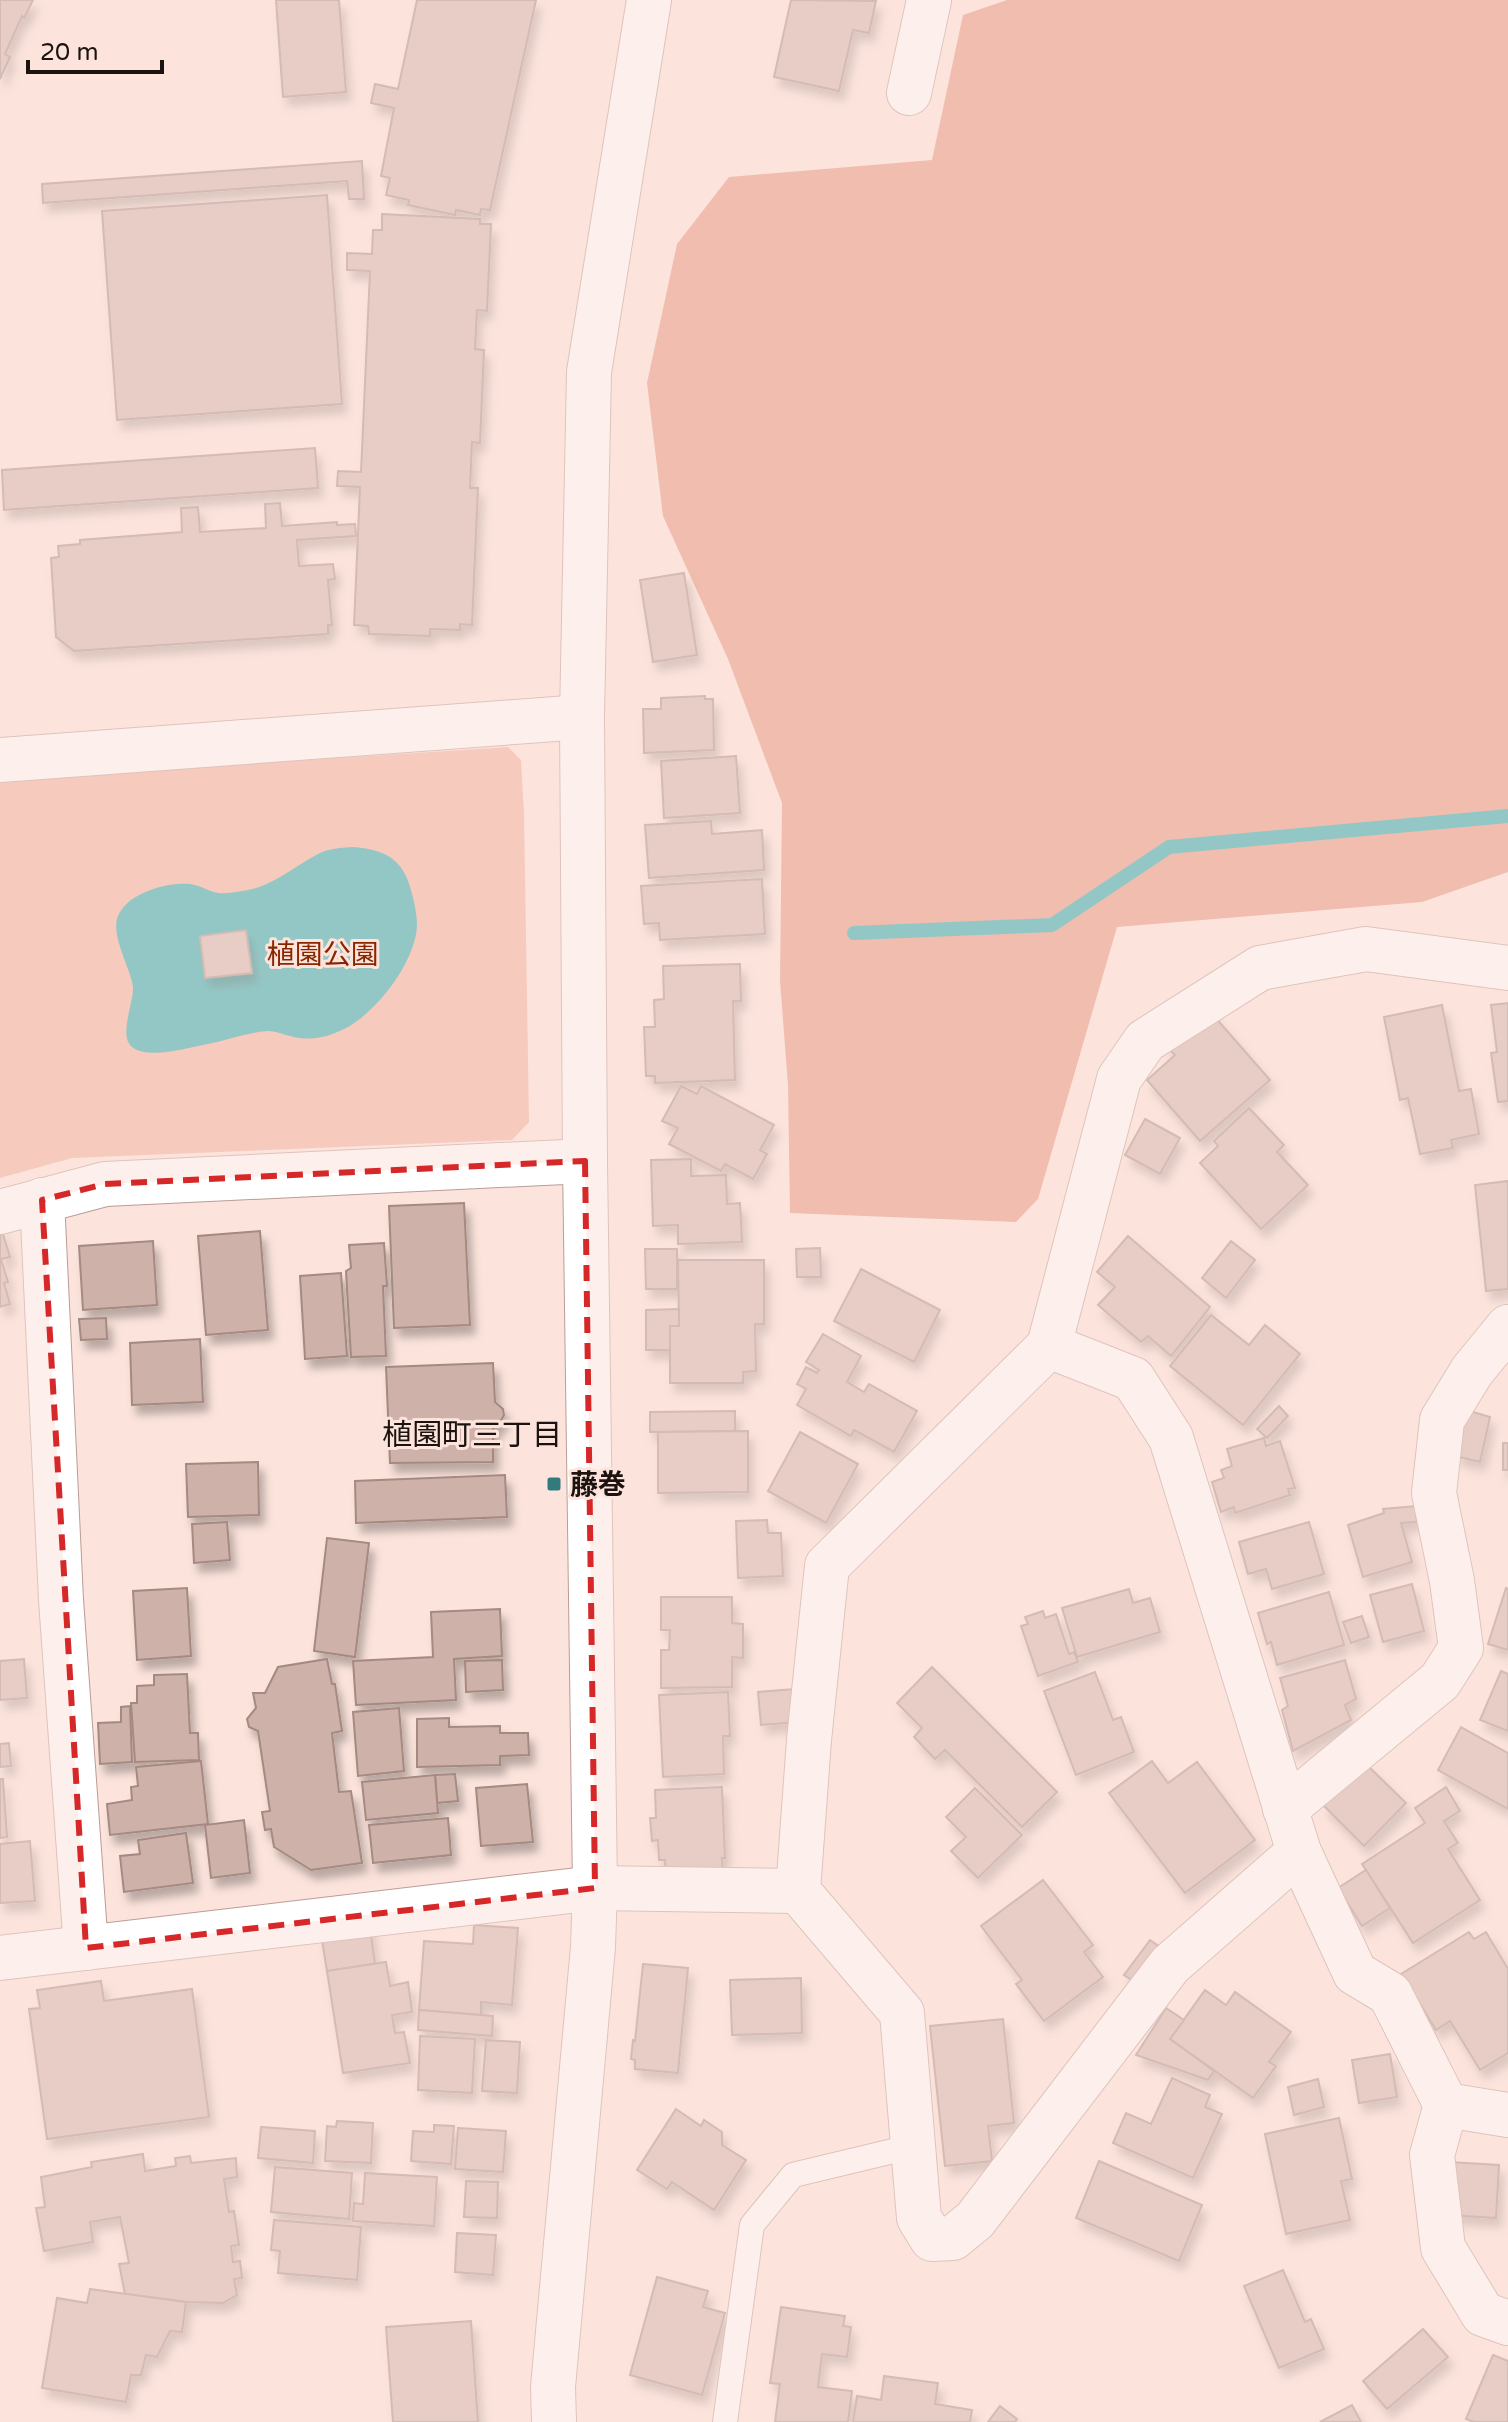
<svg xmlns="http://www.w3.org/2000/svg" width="1508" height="2422" font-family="'Varela Round','Noto Sans JP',sans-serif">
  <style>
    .green { fill: #f0aa95 }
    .forest { fill: #e28f76 }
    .water { fill: #16a5ab }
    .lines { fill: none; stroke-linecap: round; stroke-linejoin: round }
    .stream { stroke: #16a5ab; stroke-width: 14 }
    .building { fill: #ceb1a8; stroke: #a58a81; stroke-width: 2; filter: url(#shadow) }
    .lane-casing { stroke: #ba9d95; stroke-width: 26 }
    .street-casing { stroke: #ba9d95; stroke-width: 46 }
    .secondary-casing { stroke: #ba9d95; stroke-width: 46 }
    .lane { stroke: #fff; stroke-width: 24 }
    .street { stroke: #fff; stroke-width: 44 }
    .secondary { stroke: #fff; stroke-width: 44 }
    .marked { fill: none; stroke: #d62828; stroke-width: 6; stroke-dasharray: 16 10; stroke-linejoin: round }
    .poi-dot { fill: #317b7e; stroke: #fce4dc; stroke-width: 3 }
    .labels { text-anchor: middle; stroke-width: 6; stroke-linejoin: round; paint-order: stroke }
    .park-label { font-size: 28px; fill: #882600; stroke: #fce4dc }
    .poi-label { font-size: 28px; font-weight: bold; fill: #1c120f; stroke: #fce4dc; text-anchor: start }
    .neighbourhood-label { font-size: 30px; fill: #1c120f; stroke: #fce4dc }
  </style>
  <defs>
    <filter id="shadow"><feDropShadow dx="5" dy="9" stdDeviation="4" flood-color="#0004"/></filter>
  </defs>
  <rect width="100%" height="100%" fill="#fce4dc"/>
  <polygon class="green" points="508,747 521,760 524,813 529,1122 512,1140 72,1158 0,1178 0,780"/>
  <polygon class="forest" points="1007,0 1508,0 1508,872 1422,902 1117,927 1038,1199 1016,1222 790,1213 788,1085 780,981 782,803 728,659 663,516 647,383 677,244 729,177 932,160 963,15"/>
  <path class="water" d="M353,847c31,3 49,10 58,43 3,11 6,24 6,35 -1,36 -39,85 -69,102 -19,10 -37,15 -58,9 -8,-2 -15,-5 -23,-5 -21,2 -39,9 -59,13 -19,3 -61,17 -77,2 -12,-12 3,-44 2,-59 -2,-19 -26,-56 -13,-75 12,-20 48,-30 70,-28 10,1 20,8 28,9 7,1 17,-1 24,-2 29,-3 51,-24 76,-37 11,-6 23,-6 35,-7z"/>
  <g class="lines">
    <polyline class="stream" points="854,933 1052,925 1169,847 1508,816"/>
  </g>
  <g class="building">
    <polygon points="0,0 33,0 24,18 22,16 5,54 10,57 0,79"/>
    <polygon points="276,0 339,0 346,92 283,97"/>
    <polygon points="417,0 536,0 490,210 481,209 480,215 456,210 455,215 408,205 409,200 386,195 390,178 381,176 394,108 371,103 375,84 398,89"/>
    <polygon points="791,0 876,1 869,33 853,30 839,91 774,77"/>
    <polygon points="362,161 364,199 349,199 347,181 43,203 42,184"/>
    <polygon points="327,195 342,404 117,420 102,211"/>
    <polygon points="382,214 480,219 480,224 491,224 487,311 477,310 475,349 484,350 480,443 472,442 470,488 478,488 472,625 460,624 460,630 430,629 430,636 369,634 368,626 354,625 360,487 337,486 338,471 361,472 370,271 347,270 347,253 372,254 373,230 382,230"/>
    <polygon points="315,448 318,488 4,510 2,470"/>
    <polygon points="280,503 282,526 337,522 337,525 355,524 356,536 297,540 299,566 333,564 335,579 328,580 332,625 328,625 328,634 74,651 56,637 51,558 59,557 58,546 80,544 80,540 182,532 181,508 198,507 200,532 266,528 265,504"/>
    <polygon points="684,573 697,655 653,662 640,580"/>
    <polygon points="705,696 705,699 713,699 714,750 644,753 643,709 661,709 661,698"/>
    <polygon points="736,756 740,813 664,818 661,761"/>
    <polygon points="711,821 712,834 762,830 764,870 649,878 645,825"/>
    <polygon points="762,879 765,934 660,940 659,923 644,924 641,886"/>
    <polygon points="246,930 252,973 205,978 200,936"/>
    <polygon points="740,964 741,1001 733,1001 735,1080 655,1083 655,1076 646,1076 644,1027 655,1027 654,1000 664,999 663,966"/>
    <polygon points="1508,1003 1508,1101 1498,1102 1491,1053 1497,1052 1491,1005"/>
    <polygon points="1442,1005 1459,1091 1471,1089 1479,1134 1451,1140 1453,1148 1420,1154 1408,1098 1400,1100 1384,1017"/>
    <polygon points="1207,1008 1270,1080 1200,1141 1147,1080 1175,1055 1165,1045"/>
    <polygon points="681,1086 697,1094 701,1086 774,1125 760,1150 767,1154 753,1179 725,1164 721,1171 669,1144 678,1128 662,1121"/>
    <polygon points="1249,1108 1284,1145 1277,1152 1308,1185 1261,1229 1200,1163 1218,1146 1214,1141"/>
    <polygon points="1145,1119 1180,1138 1160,1174 1125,1155"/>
    <polygon points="691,1159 691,1176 726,1175 727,1204 740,1203 742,1242 678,1244 678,1225 653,1226 651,1160"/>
    <polygon points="1508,1181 1508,1289 1486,1291 1475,1185"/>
    <polygon points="464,1203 470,1325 394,1328 389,1206"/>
    <polygon points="0,1224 10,1257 1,1259 8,1282 4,1283 10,1304 0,1307"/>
    <polygon points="260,1231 268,1330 206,1335 198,1236"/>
    <polygon points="1128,1236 1210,1307 1171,1356 1148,1336 1141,1342 1098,1305 1115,1287 1097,1272"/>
    <polygon points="153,1241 157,1305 83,1310 79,1246"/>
    <polygon points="1231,1241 1255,1260 1226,1298 1202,1278"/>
    <polygon points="384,1243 387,1286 383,1286 386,1356 351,1357 346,1271 351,1268 349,1245"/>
    <polygon points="820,1248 821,1277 797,1277 796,1249"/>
    <polygon points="645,1249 677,1249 677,1289 646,1289"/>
    <polygon points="678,1260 764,1260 764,1324 755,1324 756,1371 743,1372 743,1383 670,1383 670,1326 679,1326"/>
    <polygon points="861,1269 940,1310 914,1362 834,1321"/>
    <polygon points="341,1273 347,1356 305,1359 300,1276"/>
    <polygon points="679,1309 679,1326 670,1326 670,1350 646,1350 646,1310"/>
    <polygon points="1211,1315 1249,1345 1265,1325 1300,1354 1243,1425 1170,1366"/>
    <polygon points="106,1318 107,1339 81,1340 79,1319"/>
    <polygon points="823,1334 861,1356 847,1382 864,1392 869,1384 917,1411 894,1452 854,1430 851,1436 797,1405 806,1389 797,1384 806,1367 817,1373 819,1370 806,1362"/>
    <polygon points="200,1339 203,1402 132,1405 130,1343"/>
    <polygon points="493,1363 495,1402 503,1409 504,1415 499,1424 493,1429 493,1462 390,1463 386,1367"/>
    <polygon points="1279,1406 1288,1416 1267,1438 1257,1429"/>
    <polygon points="1466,1410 1490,1417 1480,1462 1455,1456"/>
    <polygon points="735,1411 735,1431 650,1432 650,1412"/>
    <polygon points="748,1431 748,1492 658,1493 658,1432"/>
    <polygon points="800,1432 858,1464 826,1523 768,1491"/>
    <polygon points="1264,1438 1266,1446 1280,1441 1295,1488 1288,1489 1290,1495 1235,1513 1234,1507 1221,1512 1212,1482 1224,1478 1221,1470 1232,1466 1227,1449"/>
    <rect x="1503" y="1443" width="5" height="27"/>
    <polygon points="258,1462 259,1515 188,1517 186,1464"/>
    <polygon points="505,1475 507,1517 356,1523 355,1481"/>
    <polygon points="1416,1506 1417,1522 1401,1523 1412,1562 1363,1577 1348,1525 1384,1513 1383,1509"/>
    <polygon points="767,1520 768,1533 781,1533 783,1576 738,1578 736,1521"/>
    <polygon points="227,1522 230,1560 194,1563 192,1524"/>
    <polygon points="1309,1522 1324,1574 1272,1589 1266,1569 1248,1574 1239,1542"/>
    <polygon points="327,1538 369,1543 355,1657 314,1651"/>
    <polygon points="1412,1584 1424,1631 1383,1642 1370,1595"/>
    <polygon points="187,1588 191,1656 137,1660 133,1591"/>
    <polygon points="1506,1588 1508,1589 1508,1650 1488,1644"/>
    <polygon points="1129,1589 1133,1603 1150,1598 1160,1632 1077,1657 1062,1608"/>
    <polygon points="1329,1592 1344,1645 1277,1665 1271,1642 1267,1644 1258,1613"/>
    <polygon points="661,1597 732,1597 732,1623 743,1624 743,1658 732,1657 732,1687 661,1688 661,1650 669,1650 670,1630 661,1630"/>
    <polygon points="500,1609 502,1656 454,1659 456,1700 356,1705 353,1661 433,1657 431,1612"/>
    <polygon points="1043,1611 1045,1618 1056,1614 1069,1654 1074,1652 1078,1662 1038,1676 1021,1626 1028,1624 1025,1617"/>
    <polygon points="1362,1616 1369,1637 1351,1643 1343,1622"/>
    <polygon points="24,1659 27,1698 0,1700 0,1661"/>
    <polygon points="327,1659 332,1684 335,1684 342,1731 332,1733 339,1792 351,1791 362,1863 311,1870 274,1847 271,1829 265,1830 262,1812 270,1811 258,1731 249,1727 247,1719 256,1708 253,1693 265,1693 278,1667"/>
    <polygon points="502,1660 503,1690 466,1692 465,1661"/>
    <polygon points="1345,1660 1356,1699 1345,1705 1351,1720 1293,1751 1282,1710 1288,1706 1280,1678"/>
    <polygon points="932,1667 1057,1792 1022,1827 945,1750 935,1759 914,1737 922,1728 897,1703"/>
    <polygon points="1501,1671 1508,1674 1508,1731 1480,1720"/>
    <polygon points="1095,1672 1113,1720 1121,1717 1134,1752 1076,1775 1044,1691"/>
    <polygon points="187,1674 190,1733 198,1733 199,1760 135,1762 131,1703 137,1703 137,1686 154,1685 154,1675"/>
    <polygon points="794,1689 797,1722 761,1725 758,1692"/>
    <polygon points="728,1692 730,1736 723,1736 724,1774 663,1777 659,1695"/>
    <polygon points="130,1706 132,1762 100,1764 98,1723 121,1722 121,1707"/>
    <polygon points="399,1708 404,1771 358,1776 353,1712"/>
    <polygon points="449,1718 449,1727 500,1726 500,1733 528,1733 529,1755 500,1756 500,1765 417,1767 417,1719"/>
    <polygon points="1461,1727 1508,1753 1508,1809 1438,1770"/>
    <polygon points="9,1743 11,1766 0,1767 0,1744"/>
    <polygon points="201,1761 208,1824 110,1835 107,1804 132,1800 131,1787 138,1786 136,1767"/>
    <polygon points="1152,1761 1168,1783 1197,1762 1255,1840 1185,1893 1109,1793"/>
    <polygon points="1365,1763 1406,1803 1364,1846 1323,1805"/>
    <polygon points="455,1774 458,1801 437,1803 435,1775"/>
    <polygon points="435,1775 438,1813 366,1820 362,1782"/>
    <polygon points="0,1779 3,1779 7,1837 0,1838"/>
    <polygon points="527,1784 533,1842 481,1846 476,1788"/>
    <polygon points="722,1787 725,1858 722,1858 723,1872 666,1875 665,1860 659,1860 658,1840 652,1841 650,1818 656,1818 655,1790"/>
    <polygon points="1446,1787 1460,1811 1444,1821 1458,1843 1448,1849 1480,1900 1413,1943 1362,1864 1425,1823 1415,1808"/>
    <polygon points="975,1788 1022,1835 978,1878 951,1851 966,1837 946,1817"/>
    <polygon points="448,1818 451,1855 373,1863 369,1825"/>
    <polygon points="244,1820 250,1873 211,1878 205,1825"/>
    <polygon points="186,1833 193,1883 124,1892 120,1856 140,1854 138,1840"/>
    <polygon points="30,1841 35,1901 0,1903 0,1844"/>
    <polygon points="1366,1870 1390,1908 1362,1926 1338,1888"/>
    <polygon points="1043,1880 1093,1945 1084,1952 1103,1977 1044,2021 1016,1984 1022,1980 981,1926"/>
    <polygon points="369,1921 375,1964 327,1971 320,1928"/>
    <polygon points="474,1925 518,1928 512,2005 481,2002 481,2015 419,2010 424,1941 473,1944"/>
    <polygon points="1469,1932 1474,1939 1486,1932 1508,1969 1508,2053 1480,2070 1450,2021 1436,2030 1401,1974"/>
    <polygon points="1150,1940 1166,1951 1140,1986 1124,1975"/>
    <polygon points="386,1962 390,1986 408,1982 412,2012 392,2015 395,2033 404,2032 410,2063 343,2073 327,1971"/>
    <polygon points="643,1964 688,1968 678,2073 635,2069 635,2060 631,2059 633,2040 635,2041"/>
    <polygon points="801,1978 802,2033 732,2035 730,1980"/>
    <polygon points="101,1981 104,2001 192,1989 209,2117 47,2139 29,2009 40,2008 37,1990"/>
    <polygon points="1205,1990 1226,2005 1235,1992 1291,2032 1269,2062 1276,2066 1253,2098 1170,2039"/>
    <polygon points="1166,2008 1184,2020 1170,2039 1214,2071 1208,2080 1136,2055"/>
    <polygon points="419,2010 493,2016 492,2036 418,2030"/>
    <polygon points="1003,2019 1014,2123 988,2126 992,2161 945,2166 930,2026"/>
    <polygon points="420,2036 475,2039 472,2093 418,2090"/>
    <polygon points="486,2040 520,2042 517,2093 482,2091"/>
    <polygon points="1390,2054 1397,2097 1359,2103 1352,2060"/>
    <polygon points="1172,2078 1210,2095 1205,2107 1222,2114 1193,2178 1113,2143 1126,2113 1151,2124"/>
    <polygon points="1318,2079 1324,2107 1294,2115 1288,2087"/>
    <polygon points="676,2109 701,2126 704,2120 722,2132 722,2145 746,2160 714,2210 672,2182 667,2189 637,2170"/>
    <polygon points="1339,2118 1352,2179 1341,2181 1350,2220 1286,2234 1265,2134"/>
    <polygon points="337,2121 373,2123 371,2163 325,2161 327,2126 336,2127"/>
    <polygon points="434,2125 454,2126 451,2164 411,2161 413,2131 434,2132"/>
    <polygon points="261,2127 315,2131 313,2163 258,2158"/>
    <polygon points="458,2128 506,2131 503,2172 455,2169"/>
    <polygon points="143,2154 145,2171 176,2166 175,2158 190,2156 191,2163 236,2158 237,2177 224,2179 229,2212 234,2211 239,2245 231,2246 233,2262 240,2261 242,2278 234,2279 237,2295 223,2303 186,2302 125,2294 119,2264 129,2263 120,2217 90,2222 93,2242 44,2251 36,2208 45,2207 41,2177 92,2167 91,2162"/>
    <polygon points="1099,2161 1202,2205 1179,2261 1076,2218"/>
    <polygon points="1449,2162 1499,2165 1496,2218 1446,2215"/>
    <polygon points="275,2167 352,2173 349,2219 271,2212"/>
    <polygon points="365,2173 437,2177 434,2226 353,2221 354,2203 363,2204"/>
    <polygon points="466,2181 498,2182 497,2218 464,2217"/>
    <polygon points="274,2220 361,2227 357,2280 278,2273 280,2251 271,2250"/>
    <polygon points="457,2233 496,2235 493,2275 455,2272"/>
    <polygon points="1283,2270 1305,2322 1311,2319 1324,2349 1279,2368 1244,2286"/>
    <polygon points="657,2277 708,2291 703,2307 725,2313 702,2395 630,2375"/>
    <polygon points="90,2289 186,2302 182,2332 170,2331 157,2357 146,2355 141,2375 131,2375 126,2402 42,2388 57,2298 87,2303"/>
    <polygon points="781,2307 845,2316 843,2326 851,2327 847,2357 822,2354 818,2387 852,2391 848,2422 775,2422 780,2384 770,2383"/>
    <polygon points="471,2321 478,2422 393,2422 386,2327"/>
    <polygon points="1423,2329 1448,2357 1387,2409 1363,2381"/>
    <polygon points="1493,2355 1508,2361 1508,2422 1474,2422 1466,2419"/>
    <polygon points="884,2376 938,2383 935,2404 972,2410 970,2422 853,2422 857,2396 881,2400"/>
    <polygon points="1352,2405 1361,2422 1320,2422"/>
    <polygon points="1000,2406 1017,2419 1015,2422 988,2422"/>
  </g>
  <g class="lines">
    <g class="lane-casing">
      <polyline id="lane" points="725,2422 752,2225 793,2175 914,2146"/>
    </g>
    <g class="street-casing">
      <g id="street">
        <polyline points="909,93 929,0"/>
        <polyline points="0,760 582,717"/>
        <polyline points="42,1200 61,1600 86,1948"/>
        <polyline points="0,1212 105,1184 585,1161"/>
        <polyline points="1049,1346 1133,1379 1171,1438 1299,1852 1355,1973 1390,1994 1446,2105 1432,2155 1443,2248 1483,2314 1508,2323"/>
        <polyline points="1285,1809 1440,1681 1461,1648 1452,1581 1434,1493 1442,1420 1472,1371 1508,1327"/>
        <polyline points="1299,1852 1170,1965 975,2220 953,2238 932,2239 919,2218 902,2013 798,1891 809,1740 827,1566 1049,1346 1119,1079 1145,1041 1260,968 1366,949 1508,968"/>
        <polyline points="595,1888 798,1891"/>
        <polyline points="1446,2105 1508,2115"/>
      </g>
    </g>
    <g class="secondary-casing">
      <g id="secondary">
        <polyline points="0,1958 595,1888"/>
        <polyline points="554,2422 553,2387 593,1947 595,1888 585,1161 582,717 589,372 649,0"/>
      </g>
    </g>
    <use href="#lane" class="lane"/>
    <use href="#street" class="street"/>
    <use href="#secondary" class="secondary"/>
  </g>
  <path d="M0 0H1508V2422H0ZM585,1161l10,727 -509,60 -44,-748 63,-16z" fill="#fce4dc" fill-opacity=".55" fill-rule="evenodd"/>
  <path class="marked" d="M585,1161l10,727 -509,60 -44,-748 63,-16z"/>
  <rect class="poi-dot" x="546" y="1476" width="16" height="16" rx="4"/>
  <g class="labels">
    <g class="park-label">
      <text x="323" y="964">植園公園</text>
    </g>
    <g class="poi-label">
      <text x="570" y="1494">藤巻</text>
    </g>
    <g class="neighbourhood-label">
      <text x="472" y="1445">植園町三丁目</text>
    </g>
  </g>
  <path d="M28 60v12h134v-12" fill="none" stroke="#1c120f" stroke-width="4"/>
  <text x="40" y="60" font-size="24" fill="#1c120f" stroke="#fce4dc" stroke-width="6" paint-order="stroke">20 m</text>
</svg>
